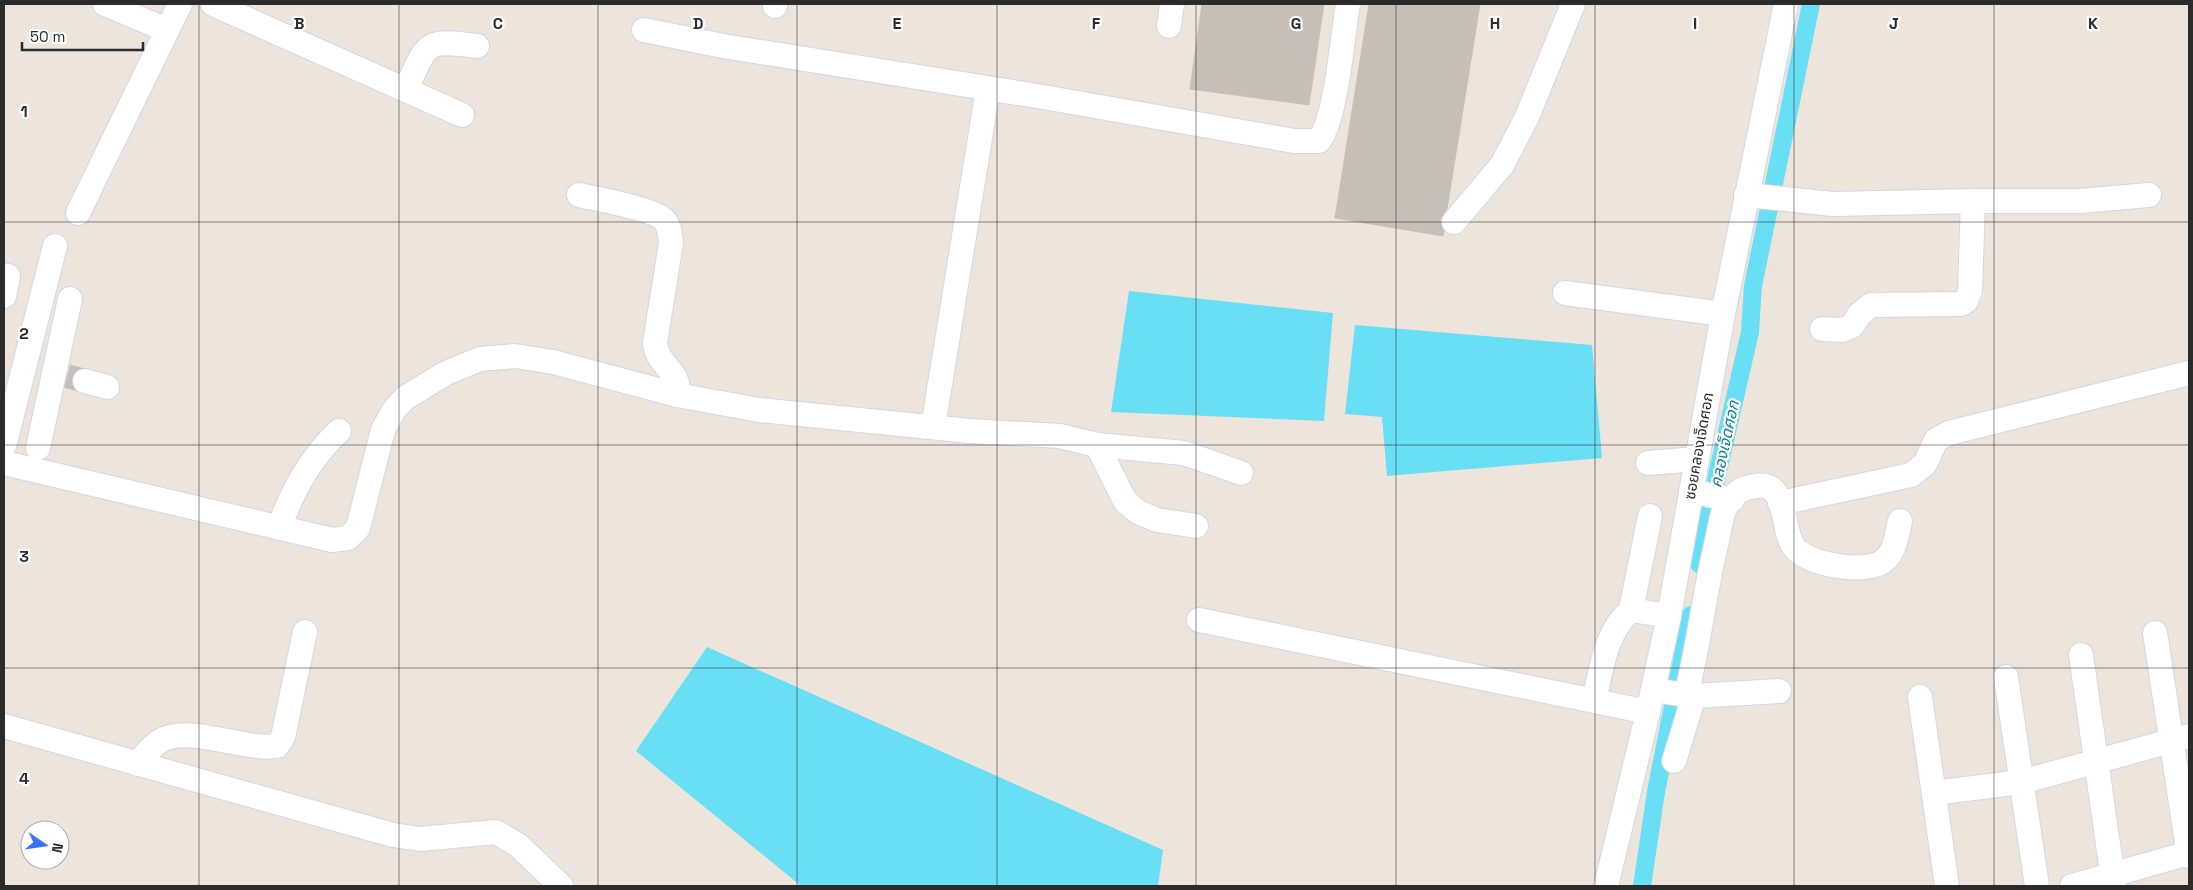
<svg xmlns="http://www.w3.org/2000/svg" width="2193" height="890" font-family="'Space Grotesk','Noto Sans Thai',sans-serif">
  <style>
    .water { fill: #69dff5 }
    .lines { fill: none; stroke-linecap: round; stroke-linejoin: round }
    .canal { stroke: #69dff5; stroke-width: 18 }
    .building { fill: #c6bfb7; stroke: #c9c0b5 }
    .minor-tunnel { stroke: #c6bfb9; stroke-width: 24; stroke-dasharray: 24 12; stroke-linecap: butt }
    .minor-casing { stroke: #d1d7e4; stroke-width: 26 }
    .minor { stroke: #fff; stroke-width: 24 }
    .grid { fill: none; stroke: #2b2b2b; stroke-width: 1; stroke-opacity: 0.55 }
    .labels { text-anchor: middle; stroke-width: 4.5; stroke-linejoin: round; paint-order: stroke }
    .street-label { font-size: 15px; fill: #2b2b2b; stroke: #fff }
    .water-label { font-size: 16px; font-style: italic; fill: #067da3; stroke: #fff }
    .grid-label { font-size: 16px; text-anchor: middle; font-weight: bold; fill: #2b2b2b; stroke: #fff; stroke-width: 4.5; stroke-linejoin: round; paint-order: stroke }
  </style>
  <rect width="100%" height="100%" fill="#ede4dc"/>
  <g class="water">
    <polygon points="1129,291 1333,313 1324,421 1111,412"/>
    <polygon points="1355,325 1592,345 1602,458 1387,476 1382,417 1345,414"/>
    <polygon points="707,647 1163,850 1158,886 801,886 636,751"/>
  </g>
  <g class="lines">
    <g class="canal">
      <polyline points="1700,565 1718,471 1750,332 1753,286 1811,4"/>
      <polyline points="1642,886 1656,792 1691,615"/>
    </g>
  </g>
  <g class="building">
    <polygon points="1202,4 1324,4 1309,105 1190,89"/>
    <polygon points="1369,4 1480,4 1447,209 1440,220 1444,230 1443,236 1335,218"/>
  </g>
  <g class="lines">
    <polyline class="minor-tunnel" points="67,376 85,381"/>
    <g class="minor-casing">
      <g id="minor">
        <polyline points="105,4 167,30"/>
        <polyline points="213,4 462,115"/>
        <polyline points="775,6 775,4"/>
        <polyline points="1169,26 1172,4"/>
        <path d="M644,30l79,16 320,51 251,44h25c18,-26 23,-103 29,-137"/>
        <path d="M406,89c22,-47 18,-50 71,-43"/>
        <path d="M579,195c17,4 77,14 86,26 5,6 5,14 6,22l-16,100c2,24 27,27 22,52"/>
        <polyline points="1746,195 1833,204 1973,201 2080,201 2149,195"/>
        <polyline points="78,213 180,4"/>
        <polyline points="1454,222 1502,165 1527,117 1573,4"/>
        <polyline points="1565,293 1723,314"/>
        <polyline points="4,296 8,276"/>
        <polyline points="1822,329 1842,330 1852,326 1859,315 1871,305 1961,304 1966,301 1970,291 1973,201"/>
        <polyline points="85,381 107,387"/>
        <polyline points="933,427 988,89"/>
        <polyline points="1097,445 1125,501 1138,512 1157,520 1196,526"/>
        <polyline points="4,446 55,246"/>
        <polyline points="38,448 70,299"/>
        <polyline points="4,463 332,540 348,538 358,528 383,430 394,410 405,398 446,373 480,359 515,356 553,362 677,395 759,410 970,431 1060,436 1097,445 1184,453 1241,473"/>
        <polyline points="1648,463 1697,459"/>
        <polyline points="1691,491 1732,500"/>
        <polyline points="1780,503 1911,475 1925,464 1936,440 1949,433 2189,373"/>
        <polyline points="1650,516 1631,610 1669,616"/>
        <path d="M279,528c13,-37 31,-70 60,-97"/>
        <polyline points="1199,620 1648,712"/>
        <polyline points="2155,633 2189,856"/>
        <polyline points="2081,655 2114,886"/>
        <polyline points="2006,677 2037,886"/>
        <path d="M1653,690l33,5c13,-50 18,-100 30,-150 3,-12 4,-25 9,-37 3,-7 13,-18 21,-20 8,-2 18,-5 26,1 15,13 11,41 21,57 13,19 71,28 89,16 13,-8 15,-28 18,-41"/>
        <polyline points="1686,695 1694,696 1779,691"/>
        <polyline points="1920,697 1947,886"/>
        <path d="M1594,700c8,-32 11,-68 37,-90"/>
        <polyline points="4,726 393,835 420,839 496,832 518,845 561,886"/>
        <polyline points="1674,761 1694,696"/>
        <path d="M138,764c7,-9 14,-19 24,-24 28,-15 83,11 115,6l6,-9 22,-105"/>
        <polyline points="1934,793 2021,782 2189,736"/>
        <polyline points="1606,886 1648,712 1669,616 1723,314 1786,4"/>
        <polyline points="2072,886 2189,853"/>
      </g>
    </g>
    <use href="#minor" class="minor"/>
  </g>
  <path class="grid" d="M199,4v882M399,4v882M598,4v882M797,4v882M997,4v882M1196,4v882M1396,4v882M1595,4v882M1794,4v882M1994,4v882M4,222h2185M4,445h2185M4,668h2185"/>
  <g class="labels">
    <g class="street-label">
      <text transform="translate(1699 446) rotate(-80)" y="5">ซอยคลองเจ็ดศอก</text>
    </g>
    <g class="water-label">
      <text transform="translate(1724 444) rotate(-78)" y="6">คลองเจ็ดศอก</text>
    </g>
  </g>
  <g class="grid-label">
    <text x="299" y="29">B</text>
    <text x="498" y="29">C</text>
    <text x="698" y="29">D</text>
    <text x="897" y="29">E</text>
    <text x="1096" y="29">F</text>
    <text x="1296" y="29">G</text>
    <text x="1495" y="29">H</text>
    <text x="1695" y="29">I</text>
    <text x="1894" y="29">J</text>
    <text x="2093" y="29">K</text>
    <text x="24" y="117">1</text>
    <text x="24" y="339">2</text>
    <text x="24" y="562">3</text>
    <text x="24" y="784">4</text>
  </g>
  <rect width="2193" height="890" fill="none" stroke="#2b2b2b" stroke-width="10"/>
  <g transform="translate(45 845) rotate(103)"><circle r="24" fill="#ffffff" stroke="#aaaaaa"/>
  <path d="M0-4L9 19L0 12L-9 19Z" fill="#3771ff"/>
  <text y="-8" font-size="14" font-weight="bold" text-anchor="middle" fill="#2b2b2b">N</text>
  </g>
  <path d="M22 42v8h121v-8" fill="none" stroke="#2b2b2b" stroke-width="2.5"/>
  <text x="30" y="42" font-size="15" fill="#2b2b2b" stroke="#ffffff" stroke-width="4" paint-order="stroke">50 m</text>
</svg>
